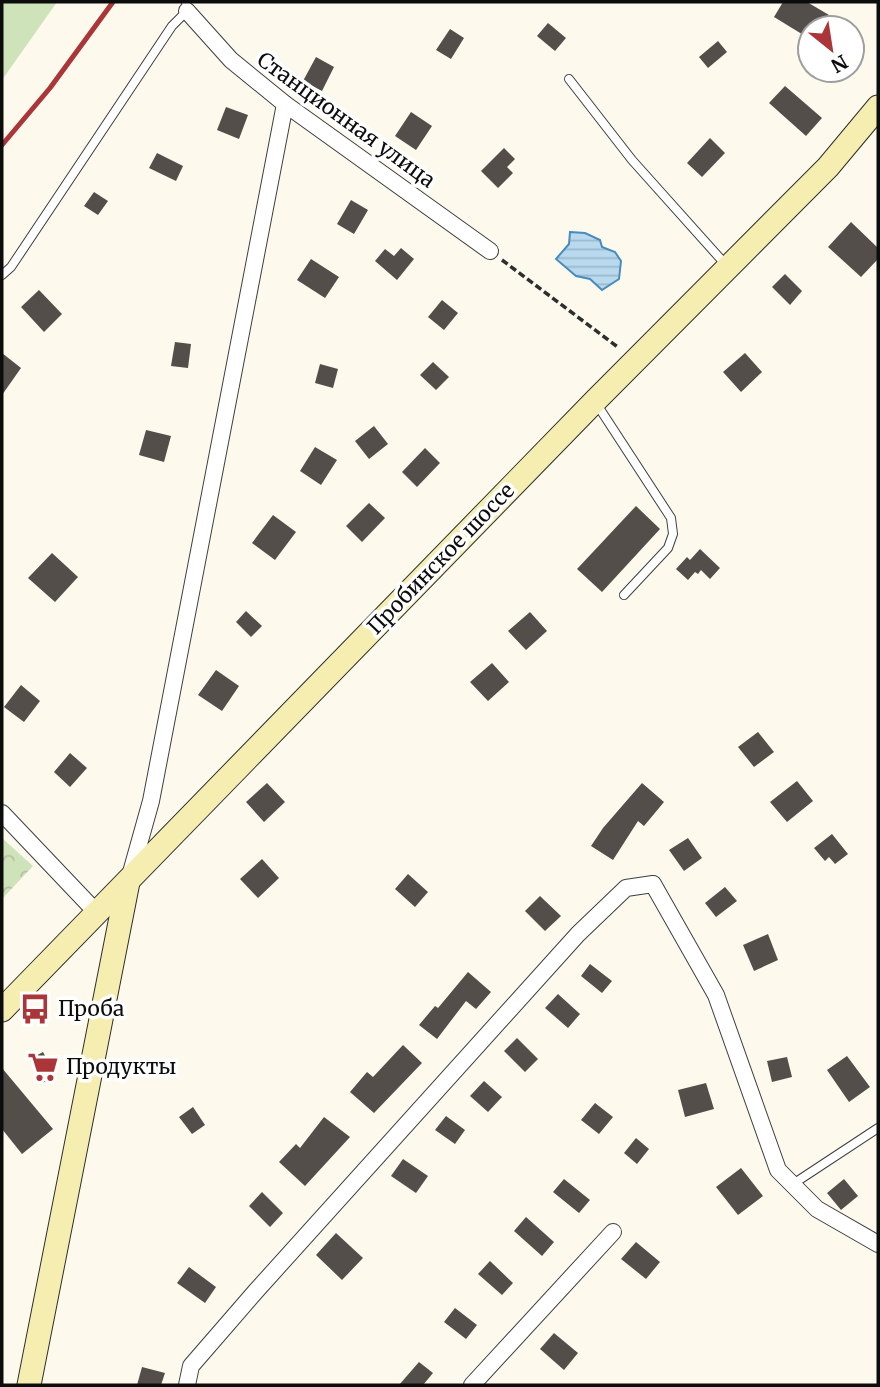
<svg xmlns="http://www.w3.org/2000/svg" width="880" height="1387" font-family="Merriweather,serif">
  <style>
    .grass { fill: #cfe3bb }
    .park { fill: url(#park-crowns) }
    .water { fill: url(#water-rules); stroke: #488cbc; stroke-width: 2 }
    .building { fill: #534e4a }
    .lines { fill: none; stroke-linecap: round; stroke-linejoin: round }
    .lane-casing { stroke: #3f3f3f; stroke-width: 10 }
    .street-casing { stroke: #3f3f3f; stroke-width: 18 }
    .secondary-casing { stroke: #2e2e2e; stroke-width: 25 }
    .path { stroke: #2e2e2e; stroke-width: 3.5; stroke-dasharray: 7 3.5; stroke-linecap: butt }
    .lane { stroke: #fff; stroke-width: 8 }
    .street { stroke: #fff; stroke-width: 16 }
    .secondary { stroke: #f5eeb0; stroke-width: 23 }
    .rail { stroke: #aa363a; stroke-width: 5 }
    .labels { text-anchor: middle; stroke-width: 7; stroke-linejoin: round; paint-order: stroke }
    .street-label { font-size: 21px; fill: #0c0c0c; stroke: #fff }
    .poi-label { font-size: 21px; fill: #0c0c0c; stroke: #fff; text-anchor: start }
  </style>
  <defs>
    <pattern id="park-crowns" width="20" height="18" patternUnits="userSpaceOnUse" patternTransform="scale(1.75)"><rect width="20" height="18" fill="#cfe3bb"/><path d="M2 6a3 3 0 1 1 6 0M12 15a3 3 0 1 1 6 0" fill="none" stroke="#b1c2a0"/></pattern>
    <pattern id="water-rules" width="6" height="5" patternUnits="userSpaceOnUse" patternTransform="scale(1.75)"><rect width="6" height="5" fill="#b8d9ee"/><path d="M0 2.5h6" fill="none" stroke="#9db9cb"/></pattern>
  </defs>
  <rect width="100%" height="100%" fill="#fdfaed"/>
  <polygon class="grass" points="2,2 57,2 2,80"/>
  <polygon class="park" points="2,838 33,866 2,899"/>
  <polygon class="water" points="570,232 585,233 600,240 602,247 615,252 621,261 619,279 602,290 590,279 576,276 556,259 569,244"/>
  <g class="building">
    <polygon points="783,2 807,2 829,15 821,28 810,28 810,39 774,17"/>
    <polygon points="548,23 566,38 555,51 537,36"/>
    <polygon points="450,29 464,38 451,59 436,50"/>
    <polygon points="718,41 727,52 708,68 699,57"/>
    <polygon points="316,57 334,67 322,91 303,81"/>
    <polygon points="785,86 822,118 806,136 769,103"/>
    <polygon points="226,107 248,115 239,139 217,130"/>
    <polygon points="411,112 432,126 416,150 395,136"/>
    <polygon points="710,138 725,153 702,177 687,163"/>
    <polygon points="504,148 515,159 507,167 513,173 498,188 481,171"/>
    <polygon points="157,153 183,166 176,181 149,168"/>
    <polygon points="94,192 108,201 98,215 84,206"/>
    <polygon points="351,200 368,210 354,234 337,224"/>
    <polygon points="851,222 878,248 878,259 861,277 828,247"/>
    <polygon points="401,248 414,259 397,280 375,261 385,249 394,256"/>
    <polygon points="311,259 339,277 325,298 297,280"/>
    <polygon points="785,274 802,291 790,305 772,287"/>
    <polygon points="39,290 62,314 44,332 21,307"/>
    <polygon points="442,300 458,313 444,330 428,317"/>
    <polygon points="175,342 191,344 188,368 171,366"/>
    <polygon points="2,353 21,368 2,395"/>
    <polygon points="745,353 762,372 741,392 723,372"/>
    <polygon points="433,362 449,377 436,390 420,375"/>
    <polygon points="320,364 338,369 333,388 315,383"/>
    <polygon points="374,426 388,444 369,459 355,441"/>
    <polygon points="146,430 171,436 164,462 139,455"/>
    <polygon points="315,447 337,460 321,485 300,471"/>
    <polygon points="425,448 440,463 417,487 402,472"/>
    <polygon points="369,503 385,518 362,542 346,526"/>
    <polygon points="636,506 660,529 602,592 577,569"/>
    <polygon points="273,515 296,532 275,560 252,543"/>
    <polygon points="700,549 720,568 710,579 701,570 698,574 695,572 688,580 676,569 687,557 690,560"/>
    <polygon points="52,553 78,577 55,602 28,578"/>
    <polygon points="246,611 262,626 251,637 236,622"/>
    <polygon points="530,612 547,631 526,650 508,631"/>
    <polygon points="492,663 509,682 488,701 470,682"/>
    <polygon points="216,670 239,686 222,711 198,695"/>
    <polygon points="21,685 40,701 24,722 4,707"/>
    <polygon points="758,732 774,752 754,767 738,747"/>
    <polygon points="70,753 87,768 70,787 54,772"/>
    <polygon points="797,781 813,801 787,822 770,802"/>
    <polygon points="267,783 285,802 264,822 246,802"/>
    <polygon points="642,783 664,802 644,826 638,821 613,860 591,846 603,828"/>
    <polygon points="832,834 848,854 835,864 829,857 825,861 814,848"/>
    <polygon points="688,838 702,858 684,871 669,850"/>
    <polygon points="262,859 279,878 258,898 240,879"/>
    <polygon points="408,874 428,892 415,907 395,889"/>
    <polygon points="725,887 737,901 716,917 705,903"/>
    <polygon points="540,896 561,916 545,931 525,911"/>
    <polygon points="768,934 778,960 754,971 743,945"/>
    <polygon points="590,964 612,981 602,993 581,976"/>
    <polygon points="468,972 491,992 476,1009 466,1001 437,1039 419,1025 435,1006 438,1008"/>
    <polygon points="558,994 580,1014 568,1028 545,1008"/>
    <polygon points="517,1038 538,1059 525,1072 504,1051"/>
    <polygon points="403,1045 422,1063 374,1113 350,1092 367,1072 373,1077"/>
    <polygon points="43,1052 56,1076 42,1083 30,1059"/>
    <polygon points="847,1056 870,1087 849,1102 827,1070"/>
    <polygon points="787,1057 792,1077 772,1082 767,1061"/>
    <polygon points="2,1068 53,1129 22,1154 2,1129"/>
    <polygon points="484,1081 502,1097 488,1112 470,1096"/>
    <polygon points="706,1083 714,1109 685,1117 678,1090"/>
    <polygon points="595,1103 613,1117 599,1134 581,1120"/>
    <polygon points="193,1107 205,1125 192,1134 179,1117"/>
    <polygon points="446,1116 465,1130 455,1144 435,1130"/>
    <polygon points="324,1117 350,1137 305,1186 279,1162 296,1144 300,1148"/>
    <polygon points="636,1138 649,1149 637,1164 624,1153"/>
    <polygon points="403,1159 428,1176 416,1193 391,1176"/>
    <polygon points="741,1168 763,1196 738,1215 716,1187"/>
    <polygon points="564,1179 590,1200 579,1213 553,1192"/>
    <polygon points="844,1179 858,1196 841,1210 827,1193"/>
    <polygon points="262,1192 283,1213 270,1227 249,1206"/>
    <polygon points="526,1217 554,1242 542,1256 514,1231"/>
    <polygon points="336,1233 363,1258 342,1280 316,1255"/>
    <polygon points="636,1242 660,1262 646,1279 621,1259"/>
    <polygon points="490,1261 513,1283 502,1295 478,1274"/>
    <polygon points="189,1267 216,1287 205,1303 177,1283"/>
    <polygon points="455,1308 477,1325 466,1339 444,1322"/>
    <polygon points="554,1333 578,1353 564,1370 540,1349"/>
    <polygon points="419,1362 433,1373 423,1385 399,1385"/>
    <polygon points="142,1367 165,1373 161,1385 137,1385"/>
  </g>
  <g class="lines">
    <g class="lane-casing">
      <g id="lane">
        <polyline points="569,79 632,160 726,265"/>
        <polyline points="2,275 11,267 172,26 187,11 186,2"/>
        <polyline points="596,403 671,518 673,534 668,548 624,595"/>
        <polyline points="793,1184 878,1128"/>
      </g>
    </g>
    <g class="street-casing">
      <g id="street">
        <polyline points="187,11 231,60 285,104 490,251"/>
        <polyline points="2,813 97,913"/>
        <polyline points="130,876 151,801 285,104"/>
        <polyline points="187,1385 191,1366 256,1291 578,934 626,888 653,884 716,995 778,1170 817,1209 878,1244"/>
        <polyline points="472,1385 613,1232"/>
      </g>
    </g>
    <g class="secondary-casing">
      <g id="secondary">
        <polyline points="2,1010 595,401 828,167 878,107"/>
        <polyline points="29,1385 128,882"/>
      </g>
    </g>
    <polyline class="path" points="502,260 619,348"/>
    <use href="#lane" class="lane"/>
    <use href="#street" class="street"/>
    <use href="#secondary" class="secondary"/>
    <polyline class="rail" points="2,145 50,88 113,2"/>
  </g>
  <defs>
    <g id="bus-bare" transform="scale(2.415)"><path d="M-5-6H5V4H4V6H2V4H-2V6H-4V4H-5ZM-3.5-4V0h7V-4ZM-3.5 1.2v1.5H-2V1.2ZM2 1.2v1.5H3.5V1.2Z" fill="#aa363a" stroke="#fff" stroke-width="2.5" paint-order="stroke"/></g>
    <g id="supermarket-bare" transform="scale(2.415)"><path d="M-6-5.5h2.5l.6 2H6L4.5 2H-2.5L-4.4-4H-6ZM-1.5 3.2a1.3 1.3 0 1 0 .1 0ZM3 3.2a1.3 1.3 0 1 0 .1 0Z" fill="#aa363a" stroke="#fff" stroke-width="2.5" paint-order="stroke"/></g>
  </defs>
  <g fill-rule="evenodd">
    <use href="#bus-bare" x="35" y="1009"/>
    <use href="#supermarket-bare" x="43" y="1067"/>
  </g>
  <g class="labels">
    <g class="street-label">
      <text transform="translate(346 120) rotate(36)" y="7">Станционная улица</text>
      <text transform="translate(441 559) rotate(-46)" y="7">Пробинское шоссе</text>
    </g>
    <g class="poi-label">
      <text x="58" y="1016">Проба</text>
      <text x="66" y="1074">Продукты</text>
    </g>
  </g>
  <rect width="880" height="1387" fill="none" stroke="#0c0c0c" stroke-width="7"/>
  <g transform="translate(831 49) rotate(150)"><circle r="33" fill="#ffffff" stroke="#9e9e9e" stroke-width="2"/>
  <path d="M0-5L12 26L0 18L-12 26Z" fill="#aa363a"/>
  <text y="-10" font-size="19" font-weight="bold" text-anchor="middle" fill="#0c0c0c">N</text>
  </g>
</svg>
